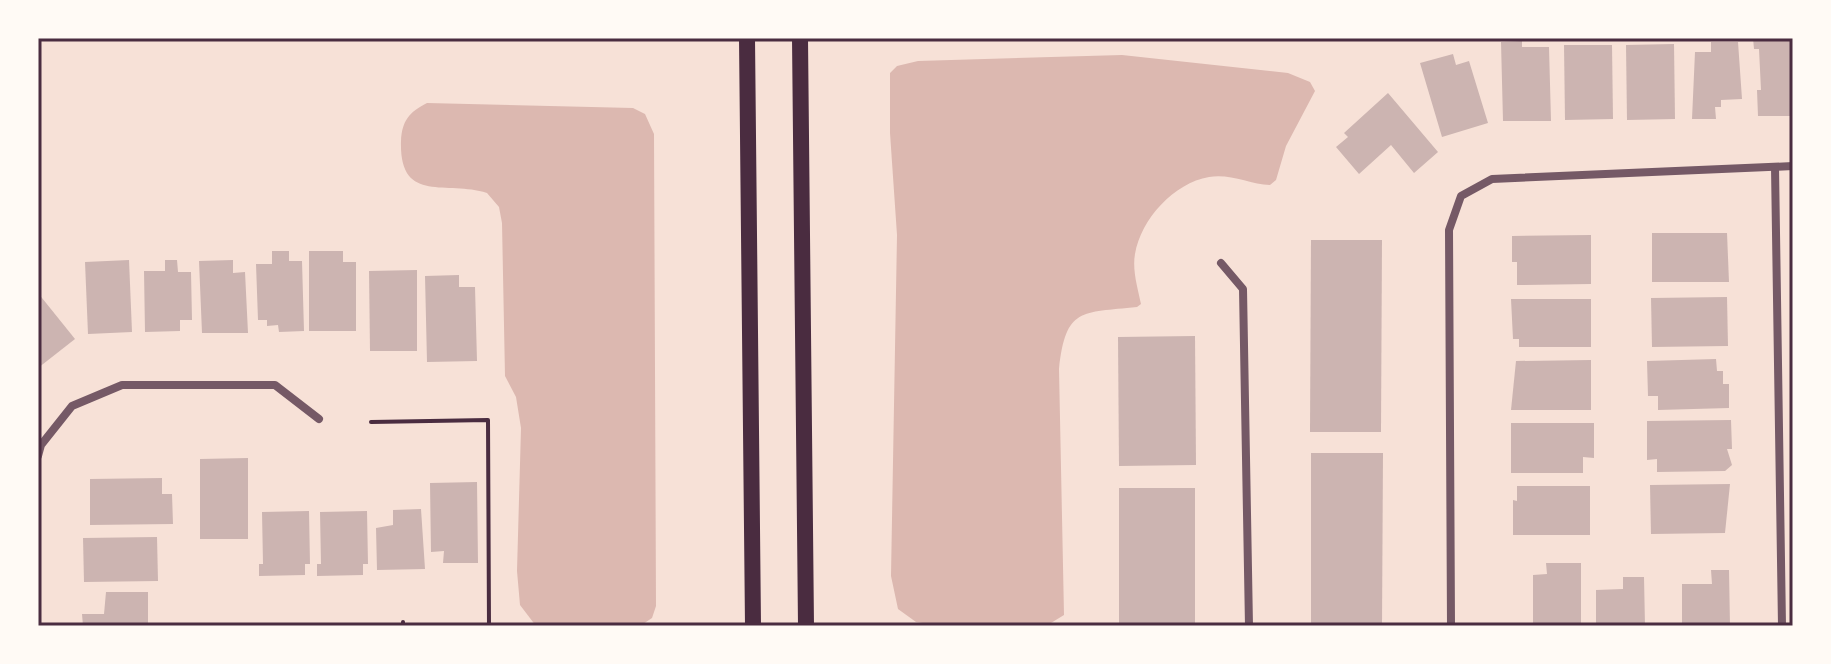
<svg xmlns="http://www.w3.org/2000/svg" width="1831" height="664" font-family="'Roboto Condensed',sans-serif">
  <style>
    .water { fill: #dcb8b0 }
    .building { fill: #ccb4b1 }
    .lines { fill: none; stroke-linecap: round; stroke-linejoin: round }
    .path { stroke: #4a2c40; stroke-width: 4 }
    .minor { stroke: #755966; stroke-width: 8 }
    .secondary { stroke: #4a2c40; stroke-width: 16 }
    .neatline { fill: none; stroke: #4a2c40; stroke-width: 3 }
  </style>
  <rect width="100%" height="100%" fill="#f7e1d7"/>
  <g class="water">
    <path d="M1122,55l166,18 22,9 5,9 -29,55 -10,34 -6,5c-20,-1 -41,-12 -61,-8 -35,6 -68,42 -74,77 -3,16 3,35 6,50l-4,3c-56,6 -71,0 -78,62l5,246 -18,11h-104l-26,-4 -18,-13 -7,-33 6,-341 -7,-102v-60l7,-7 21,-5z"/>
    <path d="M427,103l206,5 12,6 9,20 2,472 -4,12 -12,8h-104l-16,-21 -3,-34 4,-143 -5,-31 -11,-21 -3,-153 -3,-16 -12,-14c-41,-13 -88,12 -86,-52 1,-20 8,-29 26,-38z"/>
  </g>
  <g class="building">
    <polygon points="1753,38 1793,38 1793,116 1758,116 1757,90 1761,90 1759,49 1754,49"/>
    <polygon points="1522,41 1522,47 1549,47 1551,121 1503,121 1501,42"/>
    <polygon points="1711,42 1738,42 1742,99 1721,100 1721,107 1715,107 1716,119 1692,119 1695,52 1711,52"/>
    <polygon points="1674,44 1675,119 1627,120 1626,45"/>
    <polygon points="1564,45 1612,45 1613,119 1565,120"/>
    <polygon points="1453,54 1456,65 1469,61 1488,123 1442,137 1420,63"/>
    <polygon points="1388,93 1438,152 1414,173 1391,145 1359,174 1336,147 1348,137 1344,133"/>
    <polygon points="1652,233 1727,233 1729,282 1652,282"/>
    <polygon points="1591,235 1591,284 1517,285 1517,262 1512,262 1512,236"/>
    <polygon points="1311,240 1382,240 1381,432 1310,432"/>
    <polygon points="272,251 289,251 289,261 302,261 304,331 279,332 278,325 267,326 267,320 258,320 256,264 272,264"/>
    <polygon points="309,251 343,251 343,262 356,262 356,331 309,331"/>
    <polygon points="129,260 132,332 88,334 85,262"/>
    <polygon points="165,260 177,260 178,272 191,272 192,320 180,320 180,331 145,332 144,271 165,271"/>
    <polygon points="233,260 233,273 245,272 248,333 202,333 199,261"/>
    <polygon points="417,270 417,351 370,351 369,271"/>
    <polygon points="459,275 459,287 475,287 477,361 427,362 425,276"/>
    <polygon points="38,293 75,339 38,368"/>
    <polygon points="1727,297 1728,346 1652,347 1651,298"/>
    <polygon points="1511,299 1591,299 1591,347 1519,347 1519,339 1513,339"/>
    <polygon points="1195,336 1196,465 1119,466 1118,337"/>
    <polygon points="1716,359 1717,371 1723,371 1723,384 1729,384 1729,408 1658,410 1658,396 1648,396 1647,361"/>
    <polygon points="1591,360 1591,410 1511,410 1516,361"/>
    <polygon points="1731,420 1732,449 1727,449 1732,465 1725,471 1657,472 1657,459 1647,460 1647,421"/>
    <polygon points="1511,423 1594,423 1594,458 1583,457 1583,473 1511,473"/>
    <polygon points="1311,453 1383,453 1382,626 1311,626"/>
    <polygon points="248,458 248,539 200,539 200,459"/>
    <polygon points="162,478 162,494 172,494 173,524 90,525 90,479"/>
    <polygon points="477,482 478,563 443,563 444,551 431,552 430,483"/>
    <polygon points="1730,484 1725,533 1651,534 1650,485"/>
    <polygon points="1517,486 1590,486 1590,535 1513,535 1513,500 1517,501"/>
    <rect x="1119" y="488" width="76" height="138"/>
    <polygon points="421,509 425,569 377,570 376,528 393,525 393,510"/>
    <polygon points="309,511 310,564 305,564 305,575 259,576 259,564 263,564 262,512"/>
    <polygon points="367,511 368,564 363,564 363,575 317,576 317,564 321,564 320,512"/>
    <polygon points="157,537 158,581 84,582 83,538"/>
    <polygon points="1546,563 1581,563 1581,626 1533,626 1533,575 1547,574"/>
    <polygon points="1711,570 1729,570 1730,626 1682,626 1682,584 1712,584"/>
    <polygon points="1623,577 1644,577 1645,626 1596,626 1596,590 1623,589"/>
    <polygon points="106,592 148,592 148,626 83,626 82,614 104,614"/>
  </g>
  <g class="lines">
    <g class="path">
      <polyline points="371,422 488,420 489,626"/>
      <polyline points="403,622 403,626"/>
    </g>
    <g class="minor">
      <polyline points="1775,167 1782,626"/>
      <polyline points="1221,263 1243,289 1249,626"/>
      <polyline points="38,456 41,445 72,406 122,385 275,385 319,419"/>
      <polyline points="1451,626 1449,230 1461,196 1492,179 1793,166"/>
    </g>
    <g class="secondary">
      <polyline points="747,38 753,626"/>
      <polyline points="800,38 806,626"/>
    </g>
  </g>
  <rect width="1831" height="664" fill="none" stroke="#fffaf5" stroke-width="80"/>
  <rect x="40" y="40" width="1751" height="584" class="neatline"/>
</svg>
